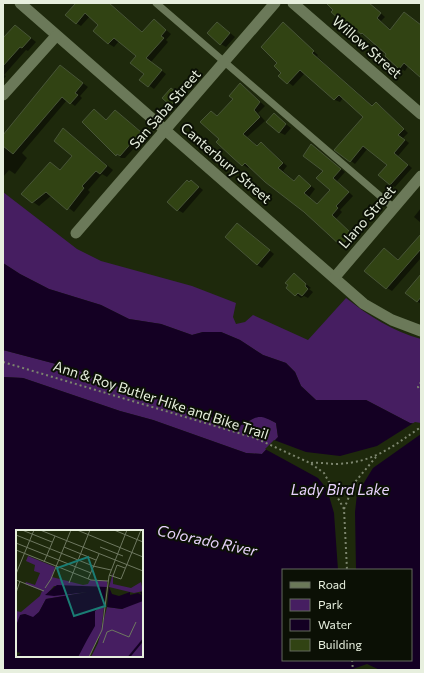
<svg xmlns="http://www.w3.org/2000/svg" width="424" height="673" font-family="Commissioner,sans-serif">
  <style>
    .green { fill: #461e61 }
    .water { fill: #140023; fill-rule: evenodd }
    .pier { fill: #1e290c }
    .shadow { fill: #0007 }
    .building { fill: #314313; stroke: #485537 }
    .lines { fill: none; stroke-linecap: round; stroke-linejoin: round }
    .path { stroke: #7c856e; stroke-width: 2; stroke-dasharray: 2 3; stroke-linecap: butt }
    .service { stroke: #6b7959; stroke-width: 7 }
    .minor { stroke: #6b7959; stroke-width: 11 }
    .labels { text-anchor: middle; stroke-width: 4; stroke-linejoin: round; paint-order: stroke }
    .street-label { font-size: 14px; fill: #e7efde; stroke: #0b1005 }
    .water-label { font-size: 15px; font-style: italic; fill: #e8d2fc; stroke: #0b1005 }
    .inset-river { fill: none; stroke: #140023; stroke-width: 2 }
    .inset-road { fill: none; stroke: #6e7860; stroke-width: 1 }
    .view { fill: #1a7c74; fill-opacity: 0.15; stroke: #1a7c74; stroke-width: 2 }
    .inset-edge { fill: none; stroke: #e7efde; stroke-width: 2 }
  </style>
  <rect width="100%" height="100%" fill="#1e290c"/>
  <g class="green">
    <path d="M3,192l74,57 24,12 91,25 44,17 -3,14 3,7 9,-2 8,-7 55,25 38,-42c23,18 46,33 75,41v86l-11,-2 -44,-23h-50l-15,-14 -6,-14 -9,-9 -23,-8 -23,-15 -19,-8h-18l-11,3 -31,-11 -32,-5 -28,-14 -52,-16 -29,-15 -17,-11z"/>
    <polygon points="3,350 75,369 104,382 105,380 117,384 117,386 200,412 248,422 258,415 265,417 276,423 278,437 262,454 246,453 153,420 120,411 23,378 3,377"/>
  </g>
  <path class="water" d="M3,263l17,11 29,15 52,16 28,14 32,5 31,11 11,-3h18l19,8 23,15 23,8 9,9 6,14 15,14h50l44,23 11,2 -1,245h-40l-13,-6 -17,6h-347v-293l20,1 97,33 33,9 93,33 16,1 16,-17 -2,-14c-21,-12 -19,-4 -39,4l-52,-20 -69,-21 1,-2 -12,-4 -1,2 -29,-13 -72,-19zM17,531h125v125h-125zM283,570h128v90h-128z"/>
  <polygon class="pier" points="415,422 421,423 421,434 373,468 357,494 355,512 356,570 338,570 334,513 327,489 318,478 265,449 274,440 306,452 340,456 377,446"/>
  <g class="shadow">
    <polygon points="74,3 109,3 143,32 154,20 171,34 166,40 168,42 151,62 166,74 154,89 141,80 145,74 137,56 119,41 114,47 109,44 95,31 100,25 90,16 81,26 76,23 76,5"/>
    <polygon points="327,3 361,3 374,7 385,17 381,21 391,30 405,13 421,25 421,77 408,66 405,71 400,68 388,54 366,36 355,31 333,12 335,10"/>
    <polygon points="218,23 235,37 226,47 221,44"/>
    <polygon points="283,24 318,55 317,56 326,65 373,106 376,103 381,106 408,133 403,138 409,143 398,156 412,168 395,187 390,184 388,165 368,148 355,164 351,161 365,117 343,98 340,102 335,100 305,73 293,86 280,76 283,73 279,62"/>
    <polygon points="21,30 36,42 28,51 26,50 4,75 6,76 3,80 3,40"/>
    <polygon points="61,66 88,87 80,96 82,98 75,106 67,100 22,153 27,158 15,174 9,170 3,177 3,136"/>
    <polygon points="245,88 265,106 258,113 265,121 247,137 258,146 261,143 266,146 287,166 283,171 295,181 299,176 315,189 309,197 318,205 331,190 324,170 311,146 345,172 337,181 353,196 340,210 342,212 336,219 356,238 347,248 250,166 248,168 243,165 220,139 211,112 218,116"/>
    <polygon points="177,92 185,99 177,108 171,105"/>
    <polygon points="94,111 107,121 115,111 146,135 125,158 121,158 83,122"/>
    <polygon points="274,115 291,128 285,135 279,132"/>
    <polygon points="63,129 113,170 107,177 102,174 88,190 90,192 74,212 52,195 39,206 33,202 50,163 61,170 73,156"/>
    <polygon points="192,181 203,190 183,213 178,210"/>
    <polygon points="421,208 421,223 414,217"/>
    <polygon points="242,228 274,254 262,268 257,265"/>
    <polygon points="421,235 421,258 392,291 387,288 385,249 399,260"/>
    <polygon points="294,274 311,288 309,289 313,292 308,298 304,296 301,298 287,288"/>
    <polygon points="421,275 421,304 417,301"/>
  </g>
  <g class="building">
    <polygon points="76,3 109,3 142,32 154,19 166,30 161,36 164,38 146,58 162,70 148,87 139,80 144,74 130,63 136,56 114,38 108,44 93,31 98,25 85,13 76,24 65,15"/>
    <polygon points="326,3 369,3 381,13 377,18 390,30 404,12 421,25 421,78 404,63 399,69 385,56 386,54 362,33 361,34 356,30 354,32 331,12 333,10"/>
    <polygon points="217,22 230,33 220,45 207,33"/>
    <polygon points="283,22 314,51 312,53 321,61 372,106 376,102 404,129 398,135 405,140 394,153 408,165 390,185 378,175 387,165 363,146 350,162 334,150 363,117 339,95 334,100 300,70 287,84 278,76 281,73 274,66 277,63 261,47"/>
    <polygon points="15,25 31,38 22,48 20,47 3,66 3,38"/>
    <polygon points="60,65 83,83 75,93 78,95 70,104 62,97 13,154 3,146 3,135"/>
    <polygon points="240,83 260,102 254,110 260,117 243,134 257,146 261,142 283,163 278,168 294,181 299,175 311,186 304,193 317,204 330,190 316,178 323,171 303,156 311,144 341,169 333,178 349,192 336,206 338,208 332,215 352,234 341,246 304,212 265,182 245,163 242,166 232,157 216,142 219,139 200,122 211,111 217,116 233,99 229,96"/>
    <polygon points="171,88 180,95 171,106 162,98"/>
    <polygon points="94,109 106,120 115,110 141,132 120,156 117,154 116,156 82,122"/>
    <polygon points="274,113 286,124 279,133 266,122"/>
    <polygon points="63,128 107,166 100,174 96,171 82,186 84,188 67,210 46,192 32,203 21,194 50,162 60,170 72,156 54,141"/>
    <polygon points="187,180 189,182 191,180 199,187 177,211 167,202"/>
    <polygon points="237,223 270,250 257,265 225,237"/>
    <polygon points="421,234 421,249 386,289 364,271 384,248 398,260"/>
    <polygon points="294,273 306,284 305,286 308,289 302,296 298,293 295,296 286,288 288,285 285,283"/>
    <polygon points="421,274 421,297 417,302 405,293"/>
  </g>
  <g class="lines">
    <g class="path">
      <polyline points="3,362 255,438 310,463 324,473 344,509 347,570"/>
      <polyline points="421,382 418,387 421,391"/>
      <path d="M311,463c9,-1 17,1 25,1 37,-1 56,-17 85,-37"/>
      <polyline points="344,509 355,482 376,457"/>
      <polyline points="352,660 353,670"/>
    </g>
    <polyline class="service" points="156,3 394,208"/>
    <g class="minor">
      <polyline points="20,3 364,304 392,320 421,331"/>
      <polyline points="293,3 421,114"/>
      <polyline points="3,95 56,36"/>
      <polyline points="76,233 275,3"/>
      <polyline points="335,277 421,176"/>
    </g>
  </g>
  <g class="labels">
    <g class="street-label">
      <text transform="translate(367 47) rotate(41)" y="5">Willow Street</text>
      <text transform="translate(165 109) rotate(-49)" y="5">San Saba Street</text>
      <text transform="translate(226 163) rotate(41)" y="5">Canterbury Street</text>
      <text transform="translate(367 217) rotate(-49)" y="5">Llano Street</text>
      <text transform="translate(161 400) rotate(18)" y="5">Ann &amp; Roy Butler Hike and Bike Trail</text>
    </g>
    <g class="water-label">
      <text x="340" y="495">Lady Bird Lake</text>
      <text transform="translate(207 541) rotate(12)" y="5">Colorado River</text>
    </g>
  </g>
  <g transform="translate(16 530)">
    <rect width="127" height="127" fill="#1e290c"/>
    <path d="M12,26l27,11 -3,10 31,8 5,-1 2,-4 17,1v6l-53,-1 -8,9 42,-3 -42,7 -7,13 -6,6 -8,-4 -4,1 -5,11v-15l5,1 19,-16 2,-5 -17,-7 1,-2 9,3 5,-12 -6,-2 1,-6 -9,-4zM97,43v11l18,4 10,-6 2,9 -9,2 -25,-6zM121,71h6v56h-52l7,-14 9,-36 15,2zM84,77h4l-3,25 -12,25h-11l16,-34 1,-12z" fill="#461e61"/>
    <path d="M41,55l49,2 -2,20h-4l-5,4v15l-8,14 -9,17h-62l5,-4 -5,-1v-26l4,-11 5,-1 8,3 6,-5 7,-13 42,-7 -34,4 -9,-1zM93,57l3,7 7,2 11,-4v3l8,-2 4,2 -2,-3h3v9l-21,8 -15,-2z" fill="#140023"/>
    <path class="inset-river" d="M113,127l14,-17"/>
    <path class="inset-road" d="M6,0l30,12M24,0l103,41M61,0l66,27M98,0l29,12M0,5l77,31 18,4M0,13l75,30M48,17l32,13M84,17l23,9M0,20l75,30 17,1M28,32l11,-26M0,44l18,-44M93,45l12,4 20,-49M97,46l4,-11 8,3M72,49l11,-25M0,50l28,11M53,53l21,-53M29,58l6,-9 20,-49M0,63l4,-12M87,113l4,-11 5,-2 17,7 7,-15M73,127l13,-27 7,-54 18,-46"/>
    <path class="view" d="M72,27l17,49 -31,10 -17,-48z"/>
    <rect width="127" height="127" class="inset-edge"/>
  </g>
  <rect width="424" height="673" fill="none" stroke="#e7efde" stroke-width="8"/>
  <rect x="282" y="569" width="130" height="92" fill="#0b1005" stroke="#63695c"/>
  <rect x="290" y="582" width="20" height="6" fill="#6b7959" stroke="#63695c"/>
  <text x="318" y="589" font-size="12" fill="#e7efde">Road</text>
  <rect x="290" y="599" width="20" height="12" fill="#461e61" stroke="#63695c"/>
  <text x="318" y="609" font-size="12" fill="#e7efde">Park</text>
  <rect x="290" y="619" width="20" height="12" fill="#140023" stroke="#63695c"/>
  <text x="318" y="629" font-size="12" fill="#e7efde">Water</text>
  <rect x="290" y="639" width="20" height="12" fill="#314313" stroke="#63695c"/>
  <text x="318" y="649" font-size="12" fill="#e7efde">Building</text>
</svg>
